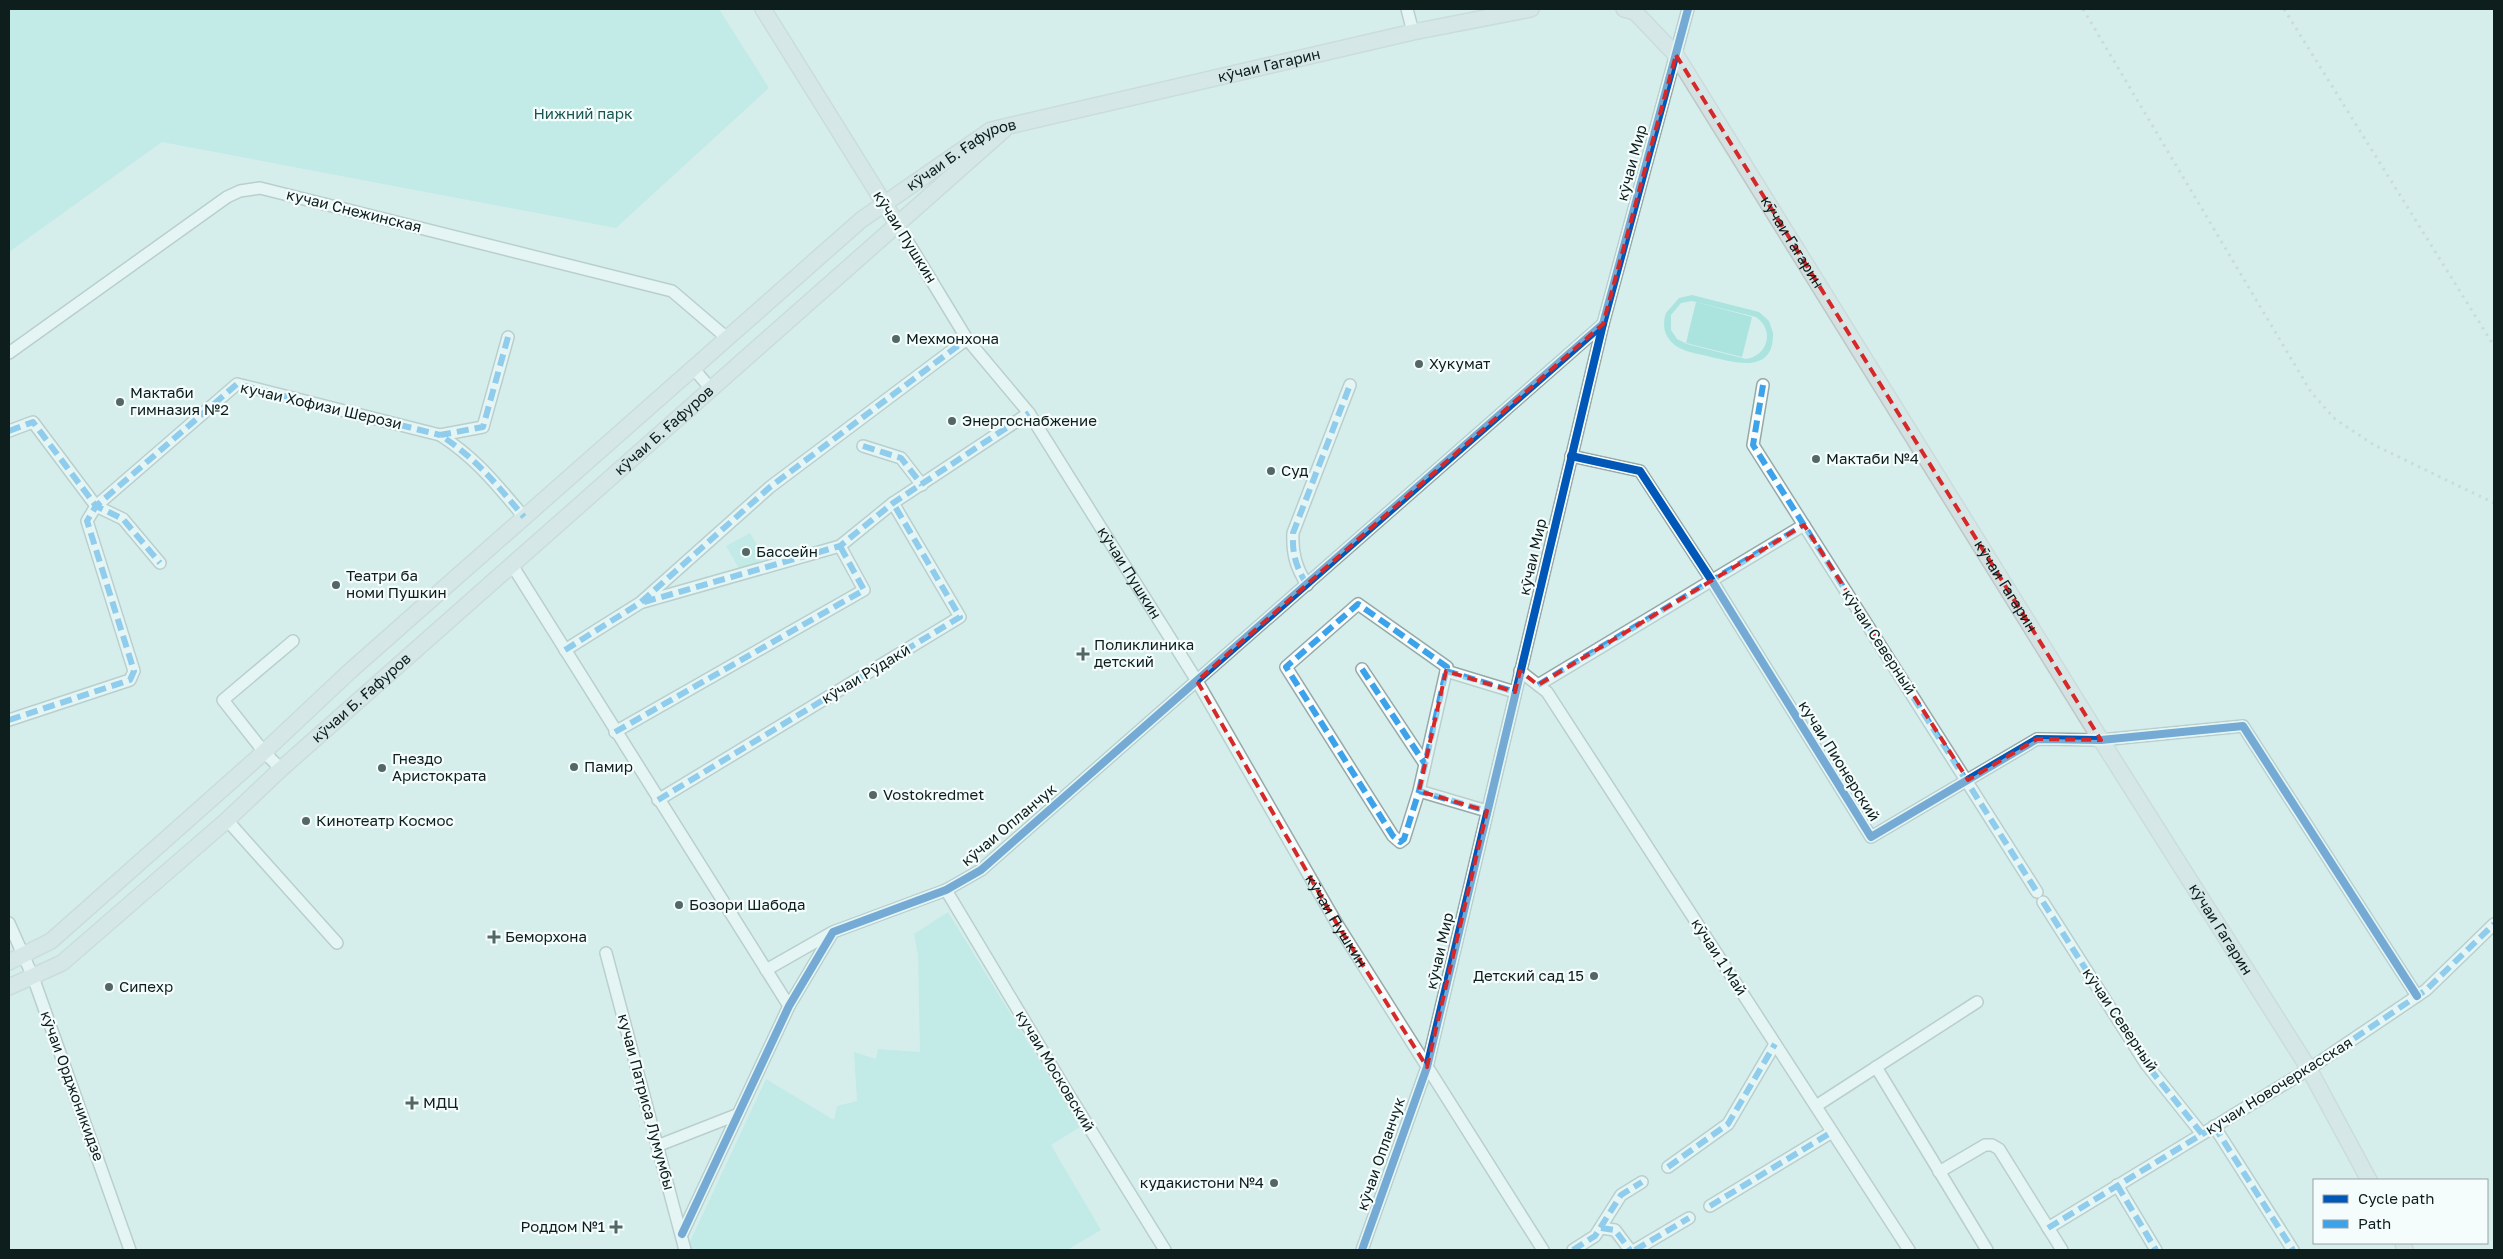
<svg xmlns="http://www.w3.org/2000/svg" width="2503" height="1259" font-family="'Golos Text',sans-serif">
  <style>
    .green { fill: #abe4df; fill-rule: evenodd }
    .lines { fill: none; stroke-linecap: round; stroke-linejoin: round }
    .minor-casing { stroke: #96a9a7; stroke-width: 14 }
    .major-casing { stroke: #bcc7c6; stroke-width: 18 }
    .minor { stroke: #f9fcfc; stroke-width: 11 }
    .major { stroke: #d5e1e1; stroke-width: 15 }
    .rail { stroke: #bdc4c3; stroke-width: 3; stroke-dasharray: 2.5 5; stroke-linecap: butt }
    .quiet { stroke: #3ca2ea; stroke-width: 6; stroke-dasharray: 12 6; stroke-linecap: butt }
    .cycleway-casing { stroke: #f4fdfc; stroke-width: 11 }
    .cycleway { stroke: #0057b8; stroke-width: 8 }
    .marked { fill: none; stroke: #d62828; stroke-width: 4; stroke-dasharray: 10 6; stroke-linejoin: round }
    .poi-dot { fill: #536765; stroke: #f4fdfc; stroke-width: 2 }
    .labels { text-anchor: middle; stroke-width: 4.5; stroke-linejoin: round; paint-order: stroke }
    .street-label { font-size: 15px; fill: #0d1e1d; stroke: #f4fdfc }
    .park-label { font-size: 15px; fill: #1b5552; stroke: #f4fdfc }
    .poi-label { font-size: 15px; fill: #0d1e1d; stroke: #f4fdfc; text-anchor: start }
  </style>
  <rect width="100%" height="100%" fill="#d6eeec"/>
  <g class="green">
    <polygon points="9,9 719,9 769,88 616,228 162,142 9,252"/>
    <path d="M1692,295l67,17 10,9 4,12c1,41 -36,30 -62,24 -14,-4 -33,-5 -42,-18 -6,-8 -6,-17 -3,-26l13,-15zM1692,301l64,16c19,13 12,39 -10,42l-59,-15 -10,-5 -6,-9v-15l10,-12z"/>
    <polygon points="1696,302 1752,317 1742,357 1686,343"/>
    <polygon points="750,533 765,558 741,572 726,546"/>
    <polygon points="948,912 1080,1127 1051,1145 1101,1230 1067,1250 686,1250 766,1079 834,1120 837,1106 857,1101 854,1052 876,1059 878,1049 920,1052 918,955 914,934"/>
  </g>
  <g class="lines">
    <g class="minor-casing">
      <g id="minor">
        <polyline points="1407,9 1413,32"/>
        <path id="s1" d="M897,224l70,115 62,74 168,268 140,243 206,326"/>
        <path d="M508,337l-25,90 -43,8c37,24 56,49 84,82"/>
        <polyline points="9,353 227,197 240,191 260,188 672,291 727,338"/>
        <polyline points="693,368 711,389"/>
        <polyline points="1763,385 1753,445 2037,892"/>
        <polyline points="9,431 33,422 96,506 123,519 160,563"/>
        <polyline points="863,446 901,458 922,485"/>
        <polyline points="1571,456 1640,471 1712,581 1871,837 2037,739 2101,740 2243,726 2417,996"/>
        <polyline points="512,565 789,1006"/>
        <path d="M1307,585c-11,-18 -15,-31 -14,-52l57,-148"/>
        <polyline points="643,602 840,546 893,503 1029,413"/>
        <polyline points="565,650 640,603 770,487 967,339"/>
        <polyline points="1362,669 1425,764"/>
        <polyline points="1446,671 1515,692"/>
        <polyline points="1520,671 1547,692 1909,1250"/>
        <polyline points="1538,685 1804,525"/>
        <polyline points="9,720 130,680 134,671 87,521 96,506 237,384 440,435"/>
        <polyline points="615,732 864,590 840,546"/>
        <polyline points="281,769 264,752 223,700 293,641"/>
        <polyline points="1419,791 1447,667 1358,604 1286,667 1393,836 1400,842 1404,839 1419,791 1487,811"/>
        <polyline points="658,800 960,617 893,503"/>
        <polyline points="227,820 337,943"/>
        <polyline points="946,890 1069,1095 1165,1250"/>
        <polyline points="2043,902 2146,1064 2202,1134"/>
        <polyline points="9,923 33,977 130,1250"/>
        <polyline points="606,953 685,1250"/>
        <polyline points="766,970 831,933"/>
        <polyline points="1876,1067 1987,1250"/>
        <polyline points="1816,1106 1977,1002"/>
        <polyline points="2214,1126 2293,1250"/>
        <polyline points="657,1146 736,1115"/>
        <polyline points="1668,1167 1728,1124 1775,1044"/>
        <polyline points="1939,1172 1985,1145 1992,1145 1999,1149 2062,1250"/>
        <polyline points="2117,1185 2156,1250"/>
        <polyline points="1710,1206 1832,1132"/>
        <polyline points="1601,1228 1615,1230 1630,1250"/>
        <polyline points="2048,1228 2309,1069 2426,990 2494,924"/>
        <polyline points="682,1234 789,1006 833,932 946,890 981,870 1603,324"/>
        <polyline points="1362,1250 1427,1067 1603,324 1688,9"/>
        <polyline points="1573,1250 1595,1236 1621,1195 1642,1182"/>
        <polyline points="1635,1250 1689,1218"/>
      </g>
    </g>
    <g class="major-casing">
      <g id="major">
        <polyline points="763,9 897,224"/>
        <path id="s2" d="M1624,9l11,3 41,43 425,685 208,329 60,111"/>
        <path id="s3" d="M9,962l42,-21 213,-189 85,-80 512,-452 130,-90 422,-98 118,-23"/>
        <path id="s4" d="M9,987l53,-24 165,-143 54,-51 723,-639"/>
        <polyline points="2403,1243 2405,1250"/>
      </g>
    </g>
    <use href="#minor" class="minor"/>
    <use href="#major" class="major"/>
    <g class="rail">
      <polyline points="2083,9 2311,392 2335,419 2374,445 2494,503"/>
      <polyline points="2284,9 2494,346"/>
    </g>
    <g class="quiet">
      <path d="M508,337l-25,90 -43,8c37,24 56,49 84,82"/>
      <polyline points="1763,385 1753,445 2037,892"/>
      <polyline points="9,431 33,422 96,506 123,519 160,563"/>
      <polyline points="863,446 901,458 922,485"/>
      <path d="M1307,585c-11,-18 -15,-31 -14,-52l57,-148"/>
      <polyline points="644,602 840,546 893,503 1029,413"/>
      <polyline points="565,650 640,603 770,487 967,339"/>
      <polyline points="1362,669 1425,764"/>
      <polyline points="1446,671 1515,692"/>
      <polyline points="1538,685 1804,525"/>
      <polyline points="9,720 130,680 134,671 87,521 96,506 237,384 440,435"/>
      <polyline points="615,732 864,590 840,546"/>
      <polyline points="1419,791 1447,667 1358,604 1286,667 1393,836 1400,842 1404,839 1419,791 1487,811"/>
      <polyline points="658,800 960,617 893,503"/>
      <polyline points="2043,902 2146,1064 2202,1134"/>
      <polyline points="2214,1126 2293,1250"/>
      <polyline points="1668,1167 1728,1124 1775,1044"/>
      <polyline points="2117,1185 2156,1250"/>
      <polyline points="1710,1206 1832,1132"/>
      <polyline points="1601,1228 1615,1230 1630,1250"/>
      <polyline points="2048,1228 2309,1069 2426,990 2494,924"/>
      <polyline points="1573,1250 1595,1236 1621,1195 1642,1182"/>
      <polyline points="1635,1250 1689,1218"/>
    </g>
    <g class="cycleway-casing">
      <g id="cycleway">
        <polyline points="1571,456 1640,471 1712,581 1871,837 2037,739 2101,740 2243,726 2417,996"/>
        <polyline points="682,1234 789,1006 833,932 946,890 981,870 1603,324"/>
        <polyline points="1362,1250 1427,1067 1603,324 1688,9"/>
      </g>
    </g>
    <use href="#cycleway" class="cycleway"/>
  </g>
  <path d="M0 0H2503V1259H0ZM1676,55l425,685 -64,-1 -69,41 -164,-255 -266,160 -18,-14 -5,21 -69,-21 -27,120 68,20 -60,256 -90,-143 -140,-243 406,-357z" fill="#d6eeec" fill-opacity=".55" fill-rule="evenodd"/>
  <path class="marked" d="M1676,55l425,685 -64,-1 -69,41 -164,-255 -266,160 -18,-14 -5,21 -69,-21 -27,120 68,20 -60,256 -90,-143 -140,-243 406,-357z"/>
  <g class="poi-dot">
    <circle cx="896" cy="339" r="5"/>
    <circle cx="1419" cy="364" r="5"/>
    <circle cx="120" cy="402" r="5"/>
    <circle cx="952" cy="421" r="5"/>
    <circle cx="1816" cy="459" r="5"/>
    <circle cx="1271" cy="471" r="5"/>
    <circle cx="746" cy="552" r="5"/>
    <circle cx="336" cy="585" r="5"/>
    <path d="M1080.5 646.5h5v5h5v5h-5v5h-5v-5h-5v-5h5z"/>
    <circle cx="574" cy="767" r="5"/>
    <circle cx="382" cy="768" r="5"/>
    <circle cx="873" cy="795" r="5"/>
    <circle cx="306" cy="821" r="5"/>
    <circle cx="679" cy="905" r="5"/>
    <path d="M491.5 929.5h5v5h5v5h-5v5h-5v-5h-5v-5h5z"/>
    <circle cx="1594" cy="976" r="5"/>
    <circle cx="109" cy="987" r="5"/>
    <path d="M409.5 1095.5h5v5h5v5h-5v5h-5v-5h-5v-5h5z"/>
    <circle cx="1274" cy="1183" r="5"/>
    <path d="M613.5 1219.5h5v5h5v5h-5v5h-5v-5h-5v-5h5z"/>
  </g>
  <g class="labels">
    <g class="street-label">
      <text dy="5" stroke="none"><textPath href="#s3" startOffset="1575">кӯчаи Гагарин</textPath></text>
      <text transform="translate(1632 163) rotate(-75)" y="5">кӯчаи Мир</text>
      <text dy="5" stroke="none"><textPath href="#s3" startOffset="1252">кӯчаи Б. Ғафуров</textPath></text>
      <text transform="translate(354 211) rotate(14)" y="5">кучаи Снежинская</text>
      <text transform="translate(905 237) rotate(58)" y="5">кӯчаи Пушкин</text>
      <text dy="5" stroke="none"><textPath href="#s2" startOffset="291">кӯчаи Гагарин</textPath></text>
      <text transform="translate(321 406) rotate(13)" y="5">кучаи Хофизи Шерози</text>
      <text dy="5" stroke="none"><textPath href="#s4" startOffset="862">кӯчаи Б. Ғафуров</textPath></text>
      <text transform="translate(1533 557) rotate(-77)" y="5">кӯчаи Мир</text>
      <text dy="5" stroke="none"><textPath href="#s1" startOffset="420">кӯчаи Пушкин</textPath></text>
      <text dy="5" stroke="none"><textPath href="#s2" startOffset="696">кӯчаи Гагарин</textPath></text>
      <text transform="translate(1879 642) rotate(57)" y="5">кӯчаи Северный</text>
      <text transform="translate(866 674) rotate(-31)" y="5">кӯчаи Рӯдакӣ</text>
      <text dy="5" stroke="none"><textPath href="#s4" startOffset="458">кӯчаи Б. Ғафуров</textPath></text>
      <text transform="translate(1839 761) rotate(58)" y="5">кучаи Пионерский</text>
      <text transform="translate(1009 825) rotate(-40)" y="5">кӯчаи Опланчук</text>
      <text dy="5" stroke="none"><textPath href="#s1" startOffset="825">кӯчаи Пушкин</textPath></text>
      <text dy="5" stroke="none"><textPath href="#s2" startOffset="1101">кӯчаи Гагарин</textPath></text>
      <text transform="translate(1440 951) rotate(-77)" y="5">кӯчаи Мир</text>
      <text transform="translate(1719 957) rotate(57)" y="5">кӯчаи 1 Май</text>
      <text transform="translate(2120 1020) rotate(56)" y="5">кӯчаи Северный</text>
      <text transform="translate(1055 1071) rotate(59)" y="5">кучаи Московский</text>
      <text transform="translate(72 1086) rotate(70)" y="5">кӯчаи Орджоникидзе</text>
      <text transform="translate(2279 1086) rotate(-32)" y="5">кучаи Новочеркасская</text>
      <text transform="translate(646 1102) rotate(75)" y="5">кучаи Патриса Лумумбы</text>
      <text transform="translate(1381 1154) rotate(-71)" y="5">кӯчаи Опланчук</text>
    </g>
    <g class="park-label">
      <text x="583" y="119">Нижний парк</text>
    </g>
    <g class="poi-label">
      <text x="906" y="344">Мехмонхона</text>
      <text x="1429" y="369">Хукумат</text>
      <text x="130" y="398">Мактаби<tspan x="130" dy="17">гимназия №2</tspan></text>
      <text x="962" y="426">Энергоснабжение</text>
      <text x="1826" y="464">Мактаби №4</text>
      <text x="1281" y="476">Суд</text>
      <text x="756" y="557">Бассейн</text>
      <text x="346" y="581">Театри ба<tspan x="346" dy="17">номи Пушкин</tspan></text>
      <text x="1094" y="650">Поликлиника<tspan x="1094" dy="17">детский</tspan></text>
      <text x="392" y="764">Гнездо<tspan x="392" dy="17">Аристократа</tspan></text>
      <text x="584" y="772">Памир</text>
      <text x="883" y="800">Vostokredmet</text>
      <text x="316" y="826">Кинотеатр Космос</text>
      <text x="689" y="910">Бозори Шабода</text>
      <text x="505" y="942">Беморхона</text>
      <text x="1584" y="981" text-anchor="end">Детский сад 15</text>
      <text x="119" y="992">Сипехр</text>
      <text x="423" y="1108">МДЦ</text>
      <text x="1264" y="1188" text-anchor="end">кудакистони №4</text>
      <text x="605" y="1232" text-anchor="end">Роддом №1</text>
    </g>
  </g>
  <rect width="2503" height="1259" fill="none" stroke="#0d1e1d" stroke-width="20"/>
  <rect x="2313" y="1179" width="175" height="65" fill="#f4fdfc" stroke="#98a4a3"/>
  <rect x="2323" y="1195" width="25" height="8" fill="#0057b8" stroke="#98a4a3"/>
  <text x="2358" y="1204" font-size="15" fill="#0d1e1d">Cycle path</text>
  <rect x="2323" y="1220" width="25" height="8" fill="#3ca2ea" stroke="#98a4a3"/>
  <text x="2358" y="1229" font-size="15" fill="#0d1e1d">Path</text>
</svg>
